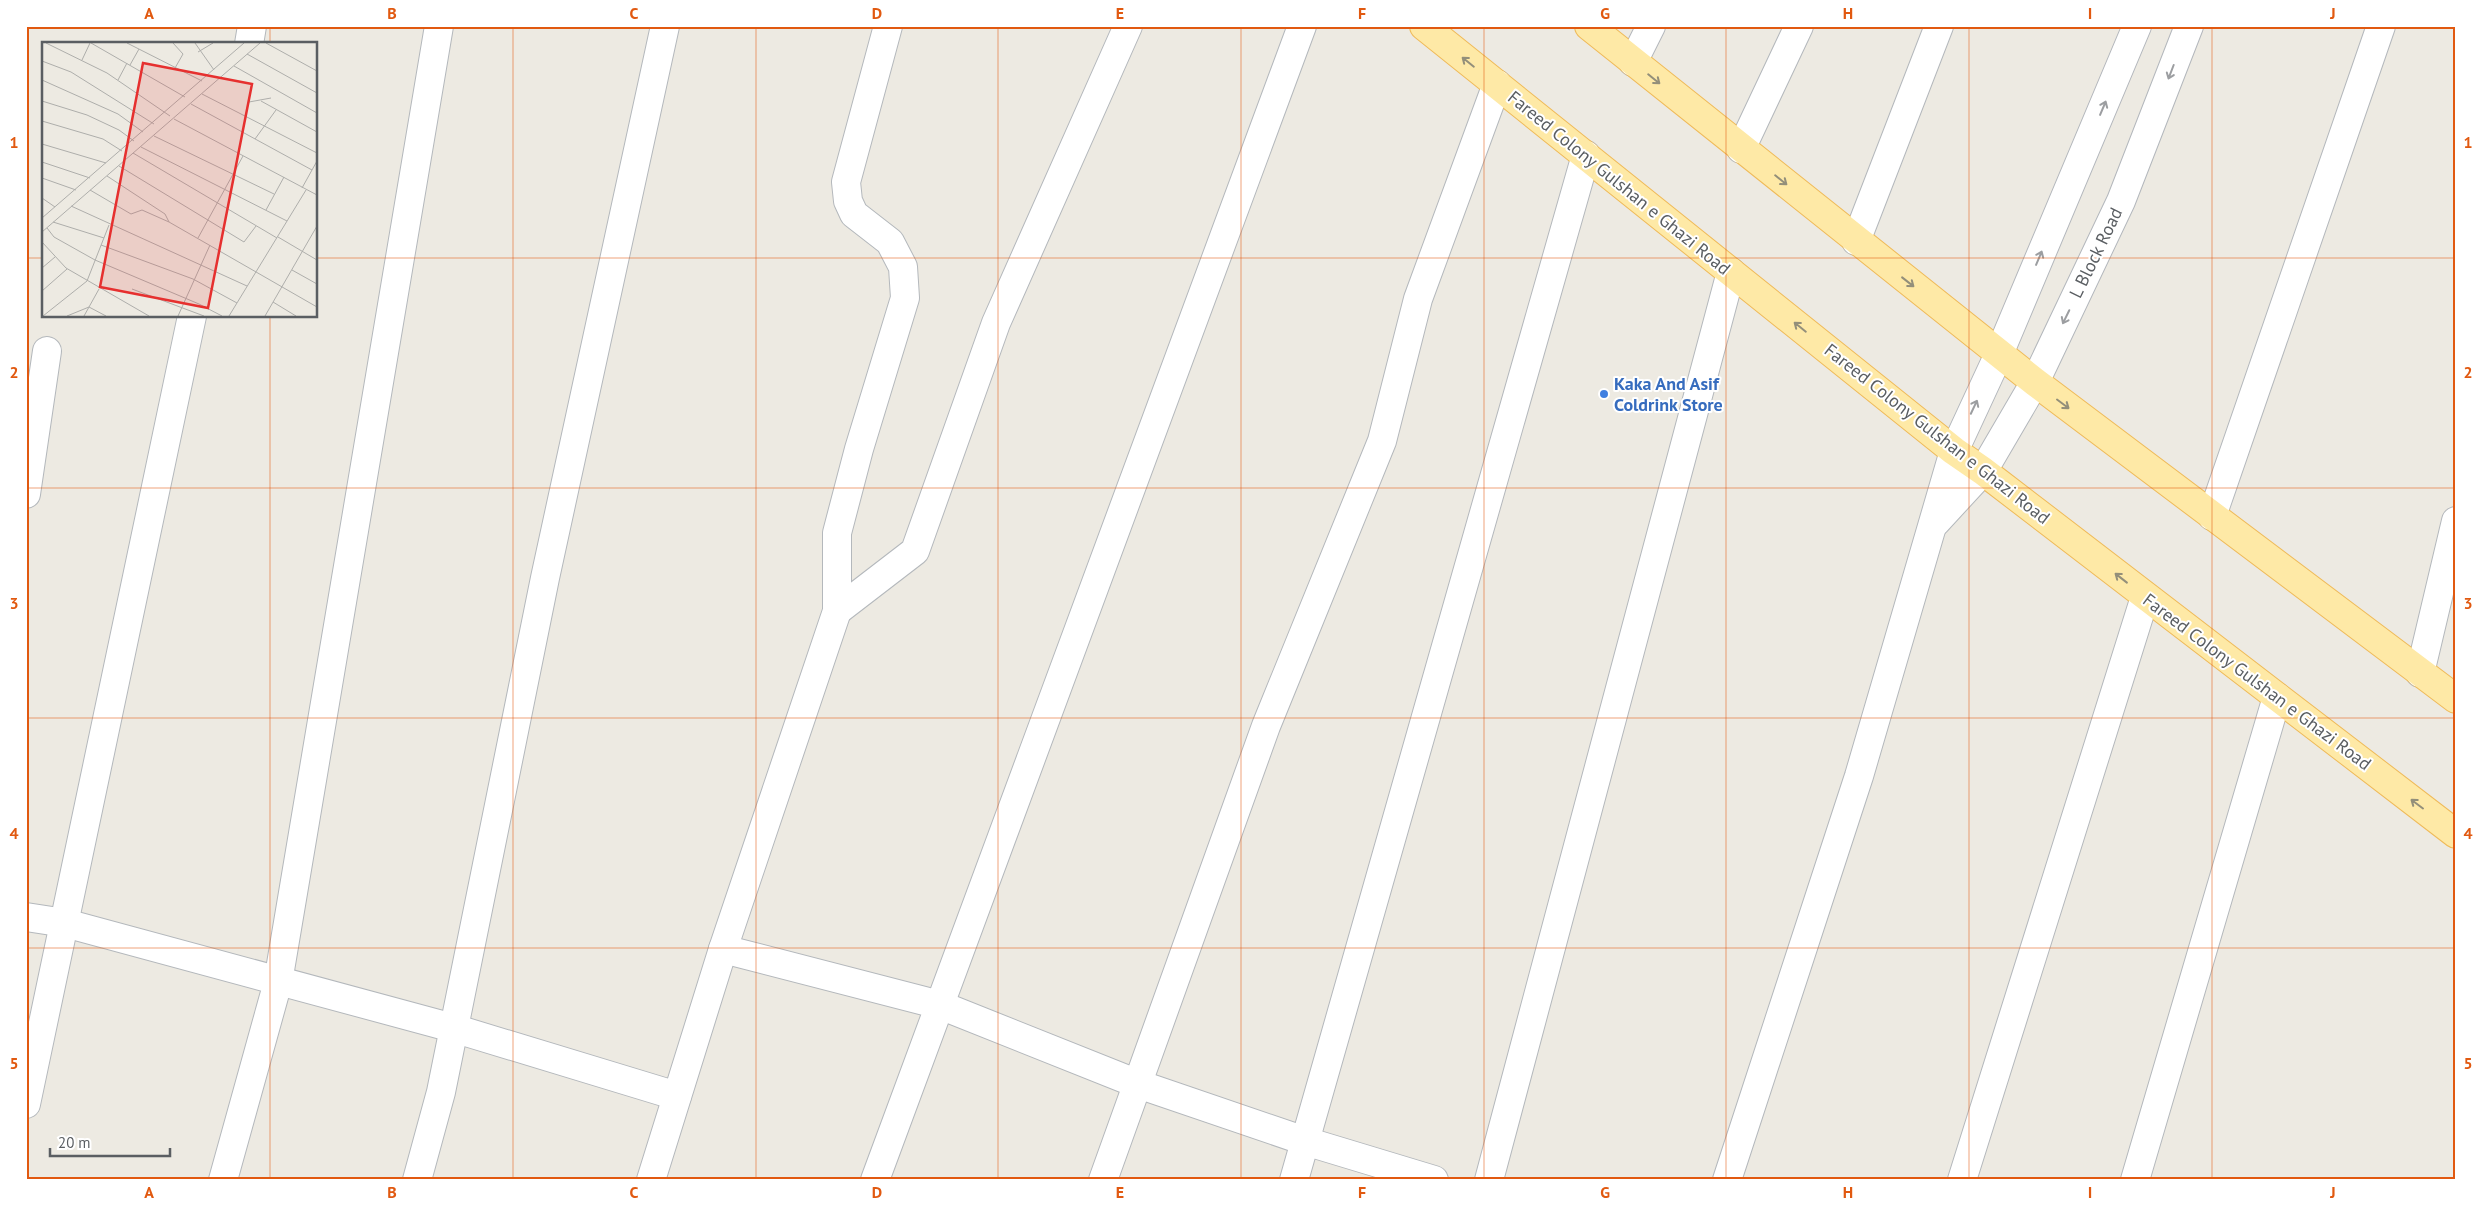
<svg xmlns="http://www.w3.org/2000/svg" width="2482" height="1206" font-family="'PT Sans',sans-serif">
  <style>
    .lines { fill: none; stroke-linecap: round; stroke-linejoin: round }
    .minor-casing { stroke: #b4b8bc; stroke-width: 30 }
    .tertiary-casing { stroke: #b4b8bc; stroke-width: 30 }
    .secondary-casing { stroke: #b3b7bc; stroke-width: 30 }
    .primary-casing { stroke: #efba59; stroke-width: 30 }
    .minor { stroke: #fff; stroke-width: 28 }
    .tertiary { stroke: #fff; stroke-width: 28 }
    .secondary { stroke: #fff; stroke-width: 28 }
    .primary { stroke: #fee9a6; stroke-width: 28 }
    .oneway { stroke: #938f7a }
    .oneway2 { stroke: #9c9ea1 }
    .grid { fill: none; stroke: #e15910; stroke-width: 1; stroke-opacity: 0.55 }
    .shop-dot { fill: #3f7fe0; stroke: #fff; stroke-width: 2 }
    .labels { text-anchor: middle; stroke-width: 4; stroke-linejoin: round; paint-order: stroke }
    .street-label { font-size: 18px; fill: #5a5e62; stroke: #fff }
    .shop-label { font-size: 18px; font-weight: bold; fill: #366cbe; stroke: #fff; text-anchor: start }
    .inset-road { fill: none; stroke: #aeaeab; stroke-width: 1 }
    .view { fill: #e6302f; fill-opacity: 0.15; stroke: #e6302f; stroke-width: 2.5 }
    .inset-edge { fill: none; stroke: #5a5e62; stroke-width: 2.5 }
    .neatline { fill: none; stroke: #e15910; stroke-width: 2 }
    .grid-label { font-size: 16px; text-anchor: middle; font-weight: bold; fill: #e15910 }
  </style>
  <rect width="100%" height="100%" fill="#edeae2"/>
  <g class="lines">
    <g class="minor-casing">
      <g id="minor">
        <polyline points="888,26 846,182 848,201 854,214 890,242 903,267 905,298 859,449 837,533 837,611 915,551 996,323 1128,26"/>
        <polyline points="249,44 252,26"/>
        <polyline points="1633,62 1651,26"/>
        <polyline points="1741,149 1799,26"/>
        <polyline points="1856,241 1939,26"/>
        <polyline points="26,494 47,351"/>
        <polyline points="2212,516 2381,26"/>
        <polyline points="2420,673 2456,521"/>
        <polyline points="26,917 65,923 453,1028 677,1096"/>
        <polyline points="723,949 940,1005 1138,1084 1305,1141 1434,1180"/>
        <polyline points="26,1104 192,316"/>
        <polyline points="223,1180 278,982 439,26"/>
        <polyline points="417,1180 441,1092 545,578 665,26"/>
        <polyline points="651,1180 723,949 837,611"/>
        <polyline points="875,1180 1302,26"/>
        <polyline points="1103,1180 1266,726 1382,441 1418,299 1497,84"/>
        <polyline points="1294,1180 1586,155"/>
        <polyline points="1489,1180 1731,272"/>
        <polyline points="1962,1180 2145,597"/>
        <polyline points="2135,1180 2277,697"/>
      </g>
    </g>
    <g class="tertiary-casing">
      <g id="tertiary">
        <polyline points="1936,522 1983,471"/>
        <polyline points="1727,1180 1859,776 1954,451"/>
      </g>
    </g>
    <g class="secondary-casing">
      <g id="secondary">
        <polyline points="1954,451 1999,354 2137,26"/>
        <polyline points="1983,471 2035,382 2121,201 2189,26"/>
      </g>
    </g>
    <g class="primary-casing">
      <g id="primary">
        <polyline points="1424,26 1954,451 1983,471 2456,834"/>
        <polyline points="1589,26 2035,382 2456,699"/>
      </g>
    </g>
    <use href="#minor" class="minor"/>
    <use href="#tertiary" class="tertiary"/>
    <use href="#secondary" class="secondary"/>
    <use href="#primary" class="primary"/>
  </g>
  <defs><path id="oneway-shaft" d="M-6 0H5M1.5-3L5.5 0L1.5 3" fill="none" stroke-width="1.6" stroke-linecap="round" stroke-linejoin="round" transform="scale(1.25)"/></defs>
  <g class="oneway">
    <use href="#oneway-shaft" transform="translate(1468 62) rotate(-141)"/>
    <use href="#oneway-shaft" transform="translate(1654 79) rotate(39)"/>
    <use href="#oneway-shaft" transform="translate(1781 180) rotate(39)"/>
    <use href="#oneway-shaft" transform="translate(1908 282) rotate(38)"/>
    <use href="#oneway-shaft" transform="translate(1800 327) rotate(-141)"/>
    <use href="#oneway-shaft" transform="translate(2063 404) rotate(37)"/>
    <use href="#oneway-shaft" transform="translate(2121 578) rotate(-142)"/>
    <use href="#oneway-shaft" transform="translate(2417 804) rotate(-143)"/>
  </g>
  <g class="oneway2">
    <use href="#oneway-shaft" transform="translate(2171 72) rotate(111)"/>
    <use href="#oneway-shaft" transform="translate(2103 108) rotate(-67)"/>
    <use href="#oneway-shaft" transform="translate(2039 258) rotate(-67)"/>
    <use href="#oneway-shaft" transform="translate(2066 317) rotate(116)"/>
    <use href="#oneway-shaft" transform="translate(1974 407) rotate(-65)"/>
  </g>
  <path class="grid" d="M270,26v18M513,26v1154M756,26v1154M998,26v1154M1241,26v1154M1484,26v1154M1726,26v1154M1969,26v1154M2212,26v1154M26,258h18M316,258h2140M270,316v864M26,488h2430M26,718h2430M26,948h2430"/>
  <circle class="shop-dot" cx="1604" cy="394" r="5"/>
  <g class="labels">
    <g class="street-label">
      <text transform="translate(1619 183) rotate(39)" y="6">Fareed Colony Gulshan e Ghazi Road</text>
      <text transform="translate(2096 253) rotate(-64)" y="6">L Block Road</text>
      <text transform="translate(1937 434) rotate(38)" y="6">Fareed Colony Gulshan e Ghazi Road</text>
      <text transform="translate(2257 682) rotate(37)" y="6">Fareed Colony Gulshan e Ghazi Road</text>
    </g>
    <g class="shop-label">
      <text x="1614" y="390">Kaka And Asif<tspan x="1614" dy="21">Coldrink Store</tspan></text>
    </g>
  </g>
  <g transform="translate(42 42)">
    <rect width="275" height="275" fill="#edeae2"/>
    <path class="inset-road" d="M4,1l61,30 63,43M49,1l94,54M85,1l75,38M131,1l10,11 -8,14M153,1l19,27M224,1l51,28M156,10l15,-9M205,12l70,39M40,18l8,-17M0,19l29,11 83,52M88,23l9,-16M192,24l83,47M0,38l76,34 25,18M76,38l9,-17M160,52l115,59M0,59l45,14 32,15 15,11M219,59l56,31M207,60l22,-4M149,62l121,66M132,77l143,76M0,79l61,18 19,12M112,94l120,58M213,97l21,-29M0,102l64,19M99,105l146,74M91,111l144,85M0,120l48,16M77,124l125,76 12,-16M0,136l34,12M260,146l15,-27M48,148l41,24 11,-4 27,12 -4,-8 -58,-38M0,156l13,9M29,164l176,80M224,168l18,-33M0,176l202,-175M11,180l51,16M127,180l148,85M5,186l7,9 41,23 104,44 23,12M0,190l218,-189M236,195l39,23M156,196l45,-82M0,200l24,26 83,48M59,203l92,34 44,24M0,226l13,-11M250,228l25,14M90,247l72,27M0,249l25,-22M231,260l23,14M1,274l44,-35 22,-56M25,274l22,-9 17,9M42,274l15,-27M136,274l32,-71M187,274l77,-126M223,274l52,-90"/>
    <path class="view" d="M101,21l109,21 -44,224 -108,-21z"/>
    <rect width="275" height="275" class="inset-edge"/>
  </g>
  <rect width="2482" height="1206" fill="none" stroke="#ffffff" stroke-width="55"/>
  <path d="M50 1148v8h120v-8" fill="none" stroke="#5a5e62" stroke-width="2.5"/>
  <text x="58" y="1148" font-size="15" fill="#5a5e62" stroke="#ffffff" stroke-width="4" paint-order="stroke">20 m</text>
  <rect x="28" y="28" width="2426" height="1150" class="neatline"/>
  <g class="grid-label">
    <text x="149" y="19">A</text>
    <text x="392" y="19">B</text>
    <text x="634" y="19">C</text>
    <text x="877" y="19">D</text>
    <text x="1120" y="19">E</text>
    <text x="1362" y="19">F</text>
    <text x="1605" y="19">G</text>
    <text x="1848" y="19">H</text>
    <text x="2090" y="19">I</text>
    <text x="2333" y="19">J</text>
    <text x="14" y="148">1</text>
    <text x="2468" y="148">1</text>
    <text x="14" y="378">2</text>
    <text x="2468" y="378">2</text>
    <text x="14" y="609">3</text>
    <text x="2468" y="609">3</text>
    <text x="14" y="839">4</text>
    <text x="2468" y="839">4</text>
    <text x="14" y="1069">5</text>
    <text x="2468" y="1069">5</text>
    <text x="149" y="1198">A</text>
    <text x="392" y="1198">B</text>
    <text x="634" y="1198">C</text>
    <text x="877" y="1198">D</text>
    <text x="1120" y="1198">E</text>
    <text x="1362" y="1198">F</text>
    <text x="1605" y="1198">G</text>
    <text x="1848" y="1198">H</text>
    <text x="2090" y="1198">I</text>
    <text x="2333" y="1198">J</text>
  </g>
</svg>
